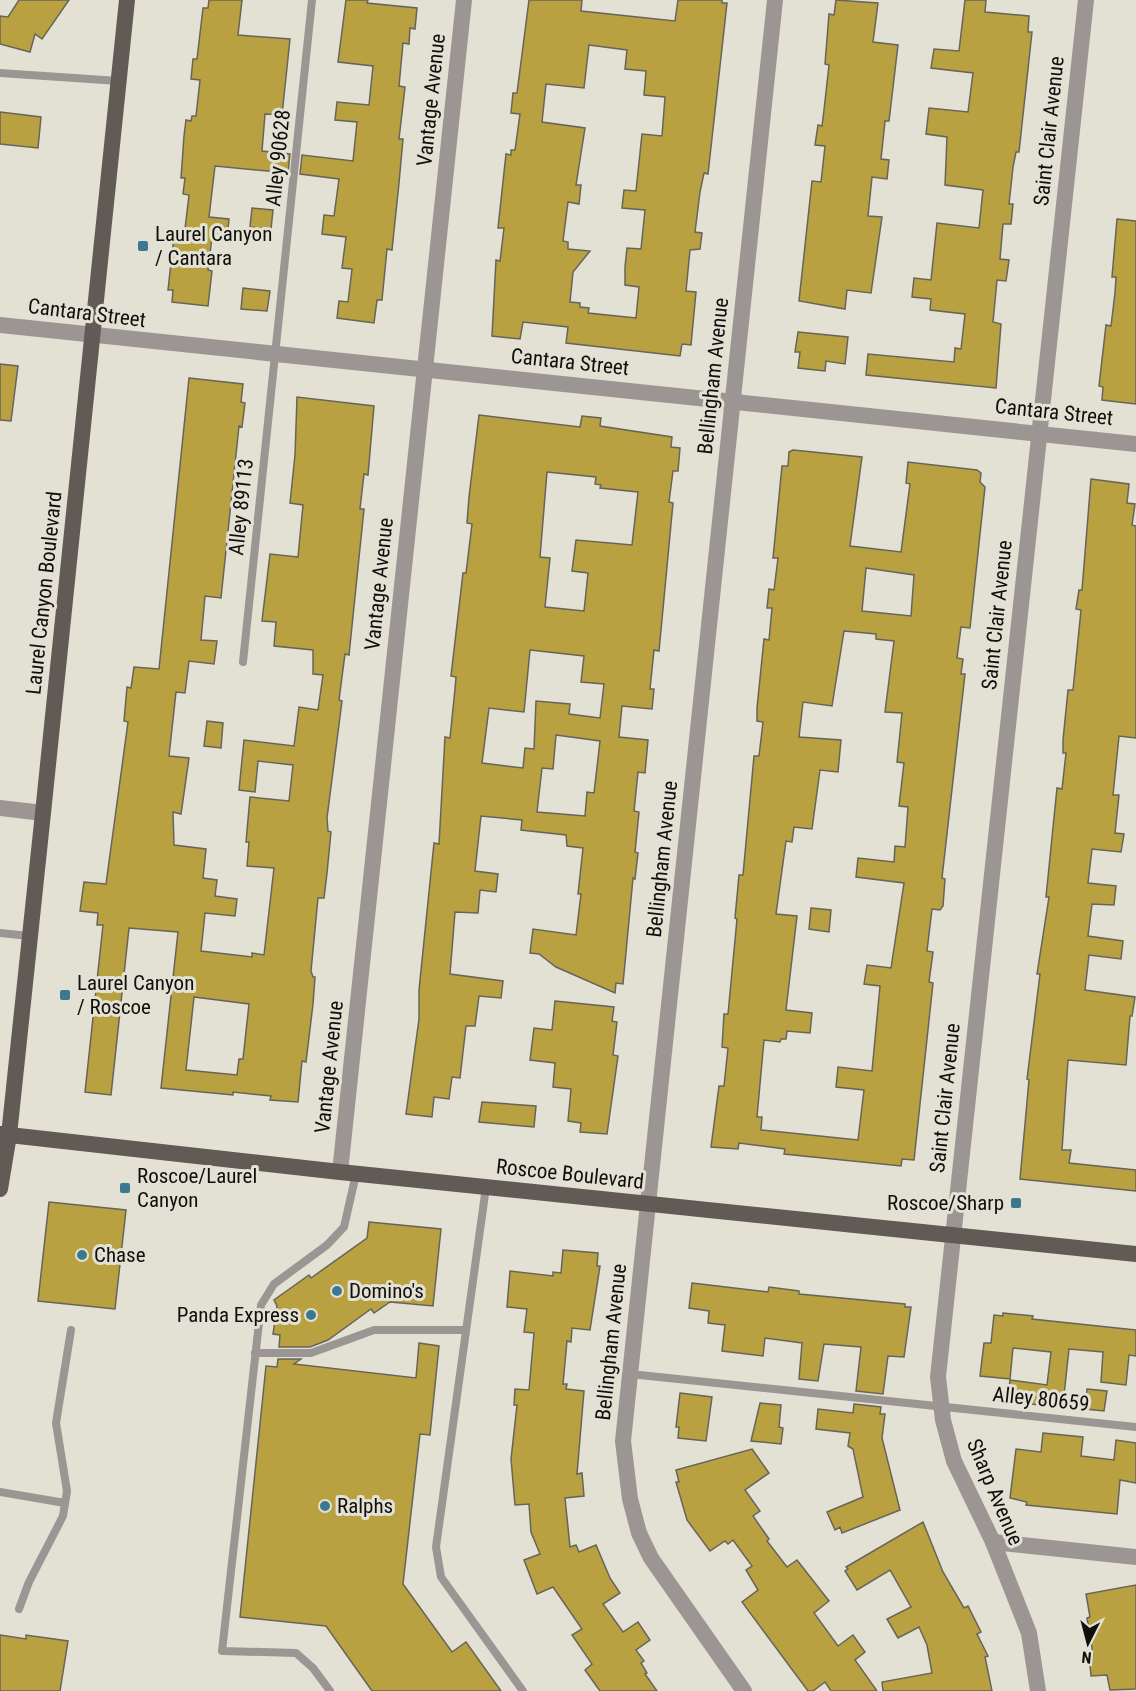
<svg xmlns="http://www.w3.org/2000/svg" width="1136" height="1691" font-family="'Roboto Condensed',sans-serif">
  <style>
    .building { fill: #b9a040; stroke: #67655a; stroke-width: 1.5; fill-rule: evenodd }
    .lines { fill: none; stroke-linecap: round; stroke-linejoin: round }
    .service { stroke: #9b9693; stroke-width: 8 }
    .minor { stroke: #9b9693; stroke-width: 16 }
    .primary { stroke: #625a54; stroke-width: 16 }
    .poi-dot { fill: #3c7990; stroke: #e3e0d4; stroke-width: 2 }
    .labels { text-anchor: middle; stroke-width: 6; stroke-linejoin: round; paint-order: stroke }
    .street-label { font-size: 21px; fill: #100f0b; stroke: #e3e0d4 }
    .poi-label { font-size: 21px; fill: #100f0b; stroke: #e3e0d4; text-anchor: start }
  </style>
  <rect width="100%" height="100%" fill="#e3e0d4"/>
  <g class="building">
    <polygon points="19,0 69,0 42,39 35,34 30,52 0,44 0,16 8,17"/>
    <polygon points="209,0 242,0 238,35 290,39 282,115 265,114 262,151 290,154 288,173 215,166 209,217 229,219 227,239 212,237 208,270 212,271 208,306 172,302 173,290 168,290 174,236 184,237 189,195 183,194 185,178 181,178 184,136 186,120 191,121 192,116 196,116 200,80 191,79 193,59 197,59 203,8 208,8"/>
    <polygon points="346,0 368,0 367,3 417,8 415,29 410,28 409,44 403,43 399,86 405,87 399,139 403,139 399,183 392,250 387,249 382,300 377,300 374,323 337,318 339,301 348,302 352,269 342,268 346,237 322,234 324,215 334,216 339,179 300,174 302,155 353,161 357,122 335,120 337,102 369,105 373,66 338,62"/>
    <path d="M529,0h53l-1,11 94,10 3,-21h44v3h5l-19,171 -4,-1 -4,19 -5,40 7,1 -2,16 -10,1 -4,41 10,1 -5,53 -9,-1 -2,12 -114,-13 2,-16 -45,-5 -3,17 -28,-3 4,-76 4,1 4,-33h-6l8,-74 5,1v-5h4l5,-36 -9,-1 2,-20h4zM589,45l38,5 -2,19 21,2 -2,24 21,2 -3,39 -20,-2 -6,57 -12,-1 -2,18 23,2 -4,39 -14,-1 -2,19v18l14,2 -3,31 -48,-5 1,-5 -9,-1v-4l-10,-1 3,-30 17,-21 -22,-2v-7l-5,-1 5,-39 11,2 2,-19h-5l9,-57 -43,-6 4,-38 38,4z"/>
    <polygon points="836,0 878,3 873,42 898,45 889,121 885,121 881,159 889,160 887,179 872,177 868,216 882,217 871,293 847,290 845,309 799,301 812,181 821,182 825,146 815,145 818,125 822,126 824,110 829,65 825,64 829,14 834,15"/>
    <polygon points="965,0 986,0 985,12 1029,16 1028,32 1032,32 1019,152 1016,152 1013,167 1009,204 1013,204 1011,224 1003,224 1000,259 1009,260 1006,281 997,280 993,322 1001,324 996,388 866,375 868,354 954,362 955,348 961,349 965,314 930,310 931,299 912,297 914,278 931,280 937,223 979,228 983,190 945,185 947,137 926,134 929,108 968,112 973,73 931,68 934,49 959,51"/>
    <polygon points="0,112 41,117 38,148 0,144"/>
    <polygon points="252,208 273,210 271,229 250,227"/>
    <polygon points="1117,219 1136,221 1136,404 1102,400 1103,387 1099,386 1106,325 1111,326 1115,293 1116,277 1112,277"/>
    <polygon points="243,288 270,291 267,311 241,309"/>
    <polygon points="798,332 848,337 845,364 826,361 825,371 798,368 800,352 795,352"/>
    <polygon points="0,364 18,366 11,421 0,420"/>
    <path d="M189,378l54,6 -2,18 4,1 -3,24 -3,-1 -18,172 -16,-2 -4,44 16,1 -3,23 -25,-3 -4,32 -9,-1 -7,64 20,2 -8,56 -8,-2 1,33 32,4 -3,29 14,2 -2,16 22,3 -2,17 -30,-3 -4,38 51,6v-4l12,2 10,-87 -27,-2 2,-24h-3l4,-45 39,4 4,-36 -35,-4 -3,31 -16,-2 5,-50 50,6 5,-39 19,3 5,-35 -10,-1v-24l-39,-4 2,-24 -14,-1 8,-67 28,3 5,-52 -13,-2 5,-48 2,-58 77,9 -6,69 -4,-1 -4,35h4l-15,146 -4,-1 -6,46 3,1 -15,117 1,13 3,1 -4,41 -3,25h-6l-7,73 2,6h2l-2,27 -7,58 -4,-1 -4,41 -28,-2 1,-4 -38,-4v3l-72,-7 17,-156 -49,-4 -18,167 -26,-3 18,-167h-6l1,-12 -18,-2 4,-29 22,2 22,-162 -4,-1 3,-34 4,1 3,-21 25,2zM194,997l55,7 -6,55h-4l-2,16 -51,-5z"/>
    <path d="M479,415l101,12 2,-11 19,2 -1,8 72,11 -1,10 9,1 -2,23h-5l-4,31 4,1 -14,148 -5,-1 -4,39h4l-2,20 -30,-3 -3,31 29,3 -3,33 -7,-1 -4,39 5,1 -4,40 3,1 -3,26 -2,-1 -10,106 -7,-1 -1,10 -59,-26 -17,-13 -9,-1 3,-24 43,6 5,-41h-3l5,-46 -16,-2 -1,-11 -45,-5 1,-10 -41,-4 -6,55 23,3 -2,18 -16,-2 -2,23 -23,-1 -5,62 53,7 -2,17 -22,-2 -4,30h-9l-6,52 -8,-1 -3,22 -15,-2 -2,20 -26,-3 13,-95v-29l15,-147 5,1 6,-107 5,1 5,-49 1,-12 -5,-1 12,-103h3l6,-49 -5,-1 2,-26zM547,472l49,5 -1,7 6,1 -1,3 38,4 -6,53 -56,-5 -4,31 16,2 -4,38 -39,-4 5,-49 -10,-1zM530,650l54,6 -3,26 23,2 -4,34 -31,-4 1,-10 -34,-3 -2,48 -9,-1 -2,20 -41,-5 7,-55 35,4zM556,735l44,6 -6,52 -7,-1 -2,24 -48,-4 5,-44 11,1z"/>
    <path d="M793,450l69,7 -12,89 51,6 9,-68 -4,-1 2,-21 69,8 4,3 -1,9 5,5 -15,141 -9,-1 -4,31 6,1 -2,15h4l-23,204 3,1 -2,27 -3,4 -8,-1 -5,42 6,1 -4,30 4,1 -19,177 -12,-1 -1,7 -117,-12 1,-5 -46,-6 -1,6 -27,-2 8,-61h5l4,-38 -6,-1 2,-33h4l9,-95 -2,-1 4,-43h4l11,-119h5l4,-34 -6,-1v-13l7,-69 5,1 3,-32h-5l2,-19 5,1 4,-32h-5l9,-92h6l1,-14zM866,568l48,7 -3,41 -49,-5zM844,631l32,3v5l18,2 -9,71 17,1 -5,49 7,1 -5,43 9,1 -3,40 -10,-1 -1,16 -36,-4 -2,19 48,6 -13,85 -24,-3 -3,19 16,2 -8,85 -34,-4 -2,20 28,3 -6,50 -97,-10 1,-13h-5l7,-77 16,2 1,-3h5l1,-8 23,2 2,-20 -26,-3 11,-94 -21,-2 10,-73 6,1 2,-15 18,2 8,-59 18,2 3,-32 -42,-3 4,-35 29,4z"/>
    <polygon points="1091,479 1129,484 1127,503 1135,504 1132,525 1136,526 1136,738 1119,736 1113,795 1119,795 1115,833 1124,834 1121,852 1092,849 1088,883 1116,886 1114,905 1092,904 1088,936 1123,941 1121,959 1089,955 1085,990 1135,997 1132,1016 1130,1016 1126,1065 1068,1060 1062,1150 1071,1150 1069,1163 1136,1170 1136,1191 1020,1179 1029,1080 1027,1079 1040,974 1037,974 1049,897 1046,897 1057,788 1062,789 1066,753 1063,753 1063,740 1068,690 1073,690 1081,610 1076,609 1079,590 1082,590"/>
    <polygon points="207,721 223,723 221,748 204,746"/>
    <polygon points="811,908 831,910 829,932 809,929"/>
    <polygon points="555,1001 614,1007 612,1021 617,1022 613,1055 618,1056 607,1134 580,1132 581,1123 568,1121 571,1089 553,1087 555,1063 530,1060 534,1028 552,1030"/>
    <polygon points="482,1102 536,1106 534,1127 479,1122"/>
    <polygon points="49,1202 126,1210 115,1309 38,1301"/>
    <polygon points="369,1222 441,1229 433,1306 390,1302 374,1313 371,1309 328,1340 310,1347 279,1347 280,1335 273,1334 277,1306 274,1300 309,1275 311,1278 367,1238"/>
    <polygon points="563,1250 598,1253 597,1266 600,1266 590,1330 572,1328 571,1342 567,1341 563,1384 567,1384 566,1389 584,1391 577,1474 582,1473 584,1496 565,1498 570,1547 576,1545 579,1552 596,1545 610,1578 620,1593 603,1604 623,1632 638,1622 650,1640 636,1650 644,1661 641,1663 647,1673 645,1674 657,1691 600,1691 585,1670 592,1664 572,1635 582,1629 553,1587 537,1594 524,1560 540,1554 531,1532 529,1504 515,1505 511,1459 517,1405 514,1405 515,1389 529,1390 534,1333 524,1332 527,1309 507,1307 510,1271 553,1276 553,1272 561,1273"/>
    <polygon points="692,1283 768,1292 769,1287 799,1291 799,1294 905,1304 905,1307 911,1307 904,1357 888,1356 883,1394 856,1391 861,1347 824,1344 818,1381 799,1379 802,1343 765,1338 763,1356 722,1351 725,1325 708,1323 709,1311 689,1308"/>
    <polygon points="1003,1313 1033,1316 1032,1319 1136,1330 1136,1356 1129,1355 1126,1385 1101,1382 1103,1352 1069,1349 1064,1395 1049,1394 1047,1406 1007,1401 1010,1380 1047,1385 1051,1352 1013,1348 1010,1379 980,1376 984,1343 991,1343 994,1315 1003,1316"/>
    <polygon points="419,1343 439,1346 430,1435 420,1434 403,1584 452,1652 466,1642 501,1691 372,1691 326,1626 240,1617 266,1366 277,1367 278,1359 301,1359 294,1364 416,1378"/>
    <polygon points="1087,1389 1107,1391 1104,1411 1085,1409"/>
    <polygon points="680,1393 712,1397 706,1441 678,1438 679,1427 676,1427"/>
    <polygon points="760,1403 781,1405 779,1427 783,1428 781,1444 751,1441"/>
    <polygon points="854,1404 881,1407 880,1414 885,1414 882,1438 900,1510 842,1533 840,1527 835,1530 827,1512 863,1497 853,1449 848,1446 850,1433 816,1429 818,1409 853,1413"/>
    <polygon points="1043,1433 1083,1437 1081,1456 1114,1460 1116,1440 1136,1443 1136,1483 1120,1480 1117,1514 1026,1505 1027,1502 1010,1498 1016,1449 1041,1452"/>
    <polygon points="752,1449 769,1473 745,1490 760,1511 753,1516 769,1539 767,1541 787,1567 797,1560 829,1601 814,1613 838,1646 853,1635 865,1652 855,1660 877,1691 831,1691 825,1682 813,1691 808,1691 742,1602 758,1590 746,1570 752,1566 733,1540 728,1544 725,1541 710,1551 687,1520 676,1482 679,1482 676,1470"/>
    <polygon points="923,1522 943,1572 964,1608 968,1606 981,1632 977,1634 988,1656 985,1657 992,1691 883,1691 882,1682 932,1673 927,1645 919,1627 898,1638 887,1619 911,1607 890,1570 857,1590 845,1571 848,1569 846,1567"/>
    <polygon points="1136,1585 1136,1689 1110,1690 1107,1675 1091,1676 1089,1654 1093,1654 1087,1618 1090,1617 1086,1594"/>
    <polygon points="0,1635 26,1639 26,1635 68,1641 60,1691 0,1691"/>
  </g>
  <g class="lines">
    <g class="service">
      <polyline points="0,73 119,81"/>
      <polyline points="243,662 312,0"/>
      <polyline points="0,933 29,936"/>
      <polyline points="486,1187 436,1547 441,1577 523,1691"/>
      <polyline points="255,1353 311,1353 374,1330 466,1330"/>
      <polyline points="630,1374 1136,1427"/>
      <polyline points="0,1492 65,1503"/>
      <polyline points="19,1609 29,1582 63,1516 67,1491 56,1423 71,1330"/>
      <polyline points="330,1691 313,1668 296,1653 222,1651 261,1305 274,1284 327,1245 344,1227 356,1174"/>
    </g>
    <g class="minor">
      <polyline points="0,325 1136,444"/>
      <polyline points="0,808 43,813"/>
      <polyline points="340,1172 464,0"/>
      <polyline points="993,1542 1136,1557"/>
      <polyline points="744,1691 651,1558 639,1533 630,1499 623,1441 775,0"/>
      <polyline points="1038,1691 1029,1633 993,1542 954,1461 943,1420 938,1377 1086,0"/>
    </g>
    <g class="primary">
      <polyline points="0,1134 340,1172 1136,1254"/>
      <polyline points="0,1189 9,1135 43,813 127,0"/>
    </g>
  </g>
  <g class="poi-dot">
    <rect x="137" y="240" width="12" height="12" rx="3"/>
    <rect x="59" y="989" width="12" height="12" rx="3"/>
    <rect x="119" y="1182" width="12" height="12" rx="3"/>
    <rect x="1010" y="1197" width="12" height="12" rx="3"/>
    <circle cx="82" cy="1255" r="6"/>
    <circle cx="337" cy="1291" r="6"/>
    <circle cx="311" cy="1315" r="6"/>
    <circle cx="325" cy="1506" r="6"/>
  </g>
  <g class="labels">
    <g class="street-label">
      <text transform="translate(431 100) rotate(-84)" y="7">Vantage Avenue</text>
      <text transform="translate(1049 131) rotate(-84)" y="7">Saint Clair Avenue</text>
      <text transform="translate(278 158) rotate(-84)" y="7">Alley 90628</text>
      <text transform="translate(87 313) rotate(7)" y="7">Cantara Street</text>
      <text transform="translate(570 362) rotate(6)" y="7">Cantara Street</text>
      <text transform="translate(713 376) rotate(-84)" y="7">Bellingham Avenue</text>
      <text transform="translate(1054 412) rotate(6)" y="7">Cantara Street</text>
      <text transform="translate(241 507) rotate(-84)" y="7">Alley 89113</text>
      <text transform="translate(379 584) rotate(-84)" y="7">Vantage Avenue</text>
      <text transform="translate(44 593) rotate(-84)" y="7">Laurel Canyon Boulevard</text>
      <text transform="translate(997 615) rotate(-84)" y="7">Saint Clair Avenue</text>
      <text transform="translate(662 859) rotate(-84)" y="7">Bellingham Avenue</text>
      <text transform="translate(329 1067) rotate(-84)" y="7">Vantage Avenue</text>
      <text transform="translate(945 1098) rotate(-84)" y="7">Saint Clair Avenue</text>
      <text transform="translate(570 1174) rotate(6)" y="7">Roscoe Boulevard</text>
      <text transform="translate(611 1342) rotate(-84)" y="7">Bellingham Avenue</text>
      <text transform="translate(1041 1399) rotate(6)" y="7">Alley 80659</text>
      <text transform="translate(995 1492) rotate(67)" y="7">Sharp Avenue</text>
    </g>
    <g class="poi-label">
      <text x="155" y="241">Laurel Canyon<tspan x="155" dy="24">/ Cantara</tspan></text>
      <text x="77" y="990">Laurel Canyon<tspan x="77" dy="24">/ Roscoe</tspan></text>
      <text x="137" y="1183">Roscoe/Laurel<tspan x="137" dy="24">Canyon</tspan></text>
      <text x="1004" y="1210" text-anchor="end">Roscoe/Sharp</text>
      <text x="94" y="1262">Chase</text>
      <text x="349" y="1298">Domino's</text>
      <text x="299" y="1322" text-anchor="end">Panda Express</text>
      <text x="337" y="1513">Ralphs</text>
    </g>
  </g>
  <g transform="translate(1088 1643) rotate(186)" stroke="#e3e0d4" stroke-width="4.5" paint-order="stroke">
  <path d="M0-4.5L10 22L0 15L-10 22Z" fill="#100f0b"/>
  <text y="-9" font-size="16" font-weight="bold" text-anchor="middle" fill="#100f0b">N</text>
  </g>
</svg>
